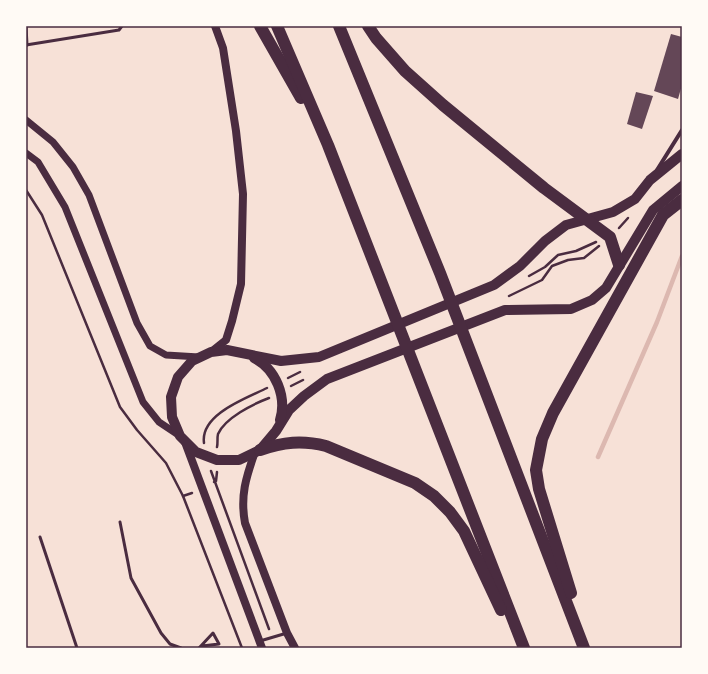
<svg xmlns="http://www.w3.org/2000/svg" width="708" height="674" font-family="Commissioner,sans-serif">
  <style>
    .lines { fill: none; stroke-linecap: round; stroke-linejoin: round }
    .stream { stroke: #dcb8b0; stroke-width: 4.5 }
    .building { fill: #644757 }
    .path { stroke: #4a2c40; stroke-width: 2.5 }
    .service { stroke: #4a2c40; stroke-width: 3 }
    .minor { stroke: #4a2c40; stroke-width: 4 }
    .tertiary { stroke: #4a2c40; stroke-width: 7 }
    .secondary { stroke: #4a2c40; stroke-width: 8 }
    .primary { stroke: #4a2c40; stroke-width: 10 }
    .motorway { stroke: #4a2c40; stroke-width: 12 }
    .neatline { fill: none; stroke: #4a2c40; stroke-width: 1.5 }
  </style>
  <rect width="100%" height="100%" fill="#f7e1d7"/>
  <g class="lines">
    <polyline class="stream" points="598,457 657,322 682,256"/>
  </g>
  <g class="building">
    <polygon points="671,34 682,37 682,85 678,99 654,91"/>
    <polygon points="636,92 653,96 642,129 627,124"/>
  </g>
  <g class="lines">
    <g class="path">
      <polyline points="26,190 42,215 120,407 137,430 166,463 183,496 242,648"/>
      <polyline points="619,228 628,218"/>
      <polyline points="529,276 545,267 558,255 576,251 596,242"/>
      <polyline points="509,296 542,280 552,266 568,260 584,258 599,246"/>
      <polyline points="288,378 300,372"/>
      <polyline points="291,386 303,380"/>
      <path d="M204,443c-4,-29 43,-45 63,-55"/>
      <path d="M217,447c1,-4 0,-9 1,-13 7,-16 35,-30 51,-36"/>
      <polyline points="211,471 269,629"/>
      <polyline points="214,482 216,481 217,472"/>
      <polyline points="183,496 192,493"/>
    </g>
    <g class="service">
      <polyline points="26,26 27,45"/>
      <polyline points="26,45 119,30 122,26"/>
      <polyline points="120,522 131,578 161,633 170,644 181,648"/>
      <polyline points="40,537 77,648"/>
      <polyline points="260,641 287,633"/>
      <polyline points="199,648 213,633 219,644 202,646"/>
    </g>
    <polyline class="minor" points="657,170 682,130"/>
    <g class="tertiary">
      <polyline points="26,120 53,142 73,167 89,195 137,323 150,346 166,355 199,357"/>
      <polyline points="26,153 38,162 65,207 143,402 159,422 180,436"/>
    </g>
    <g class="secondary">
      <polyline points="211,352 226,340 232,321 241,284 243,194 236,131 223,48 215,26"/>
      <polyline points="185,442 262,648"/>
      <path d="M255,452c-9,25 -15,44 -10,71l42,110 8,15"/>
    </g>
    <g class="primary">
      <polyline points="682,154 650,180 635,199 613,212 566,225 545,241 520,266 494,285 319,357 281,361 227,350 211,352 192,361 178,377 171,397 172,417 180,436 196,452 217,460 239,460 260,450 276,431 289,410 304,396 327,379 505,310 571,309 592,300 606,288 653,210 682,186"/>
      <path d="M254,358c22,11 33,39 26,62"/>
    </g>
    <g class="motorway">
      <polyline points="260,26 301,98"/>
      <polyline points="277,26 328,145 524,648"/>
      <polyline points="339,26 440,273 584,648"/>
      <polyline points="368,26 376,38 405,71 443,105 544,188 610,237 619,265"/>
      <path d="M260,450c23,-8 42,-10 66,-4l89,37 19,13 16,16 14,19 37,79"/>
      <polyline points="571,593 539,489 536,470 542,439 553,413 663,215 682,200"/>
    </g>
  </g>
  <rect width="708" height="674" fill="none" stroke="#fffaf5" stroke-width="54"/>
  <rect x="27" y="27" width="654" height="620" class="neatline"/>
</svg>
